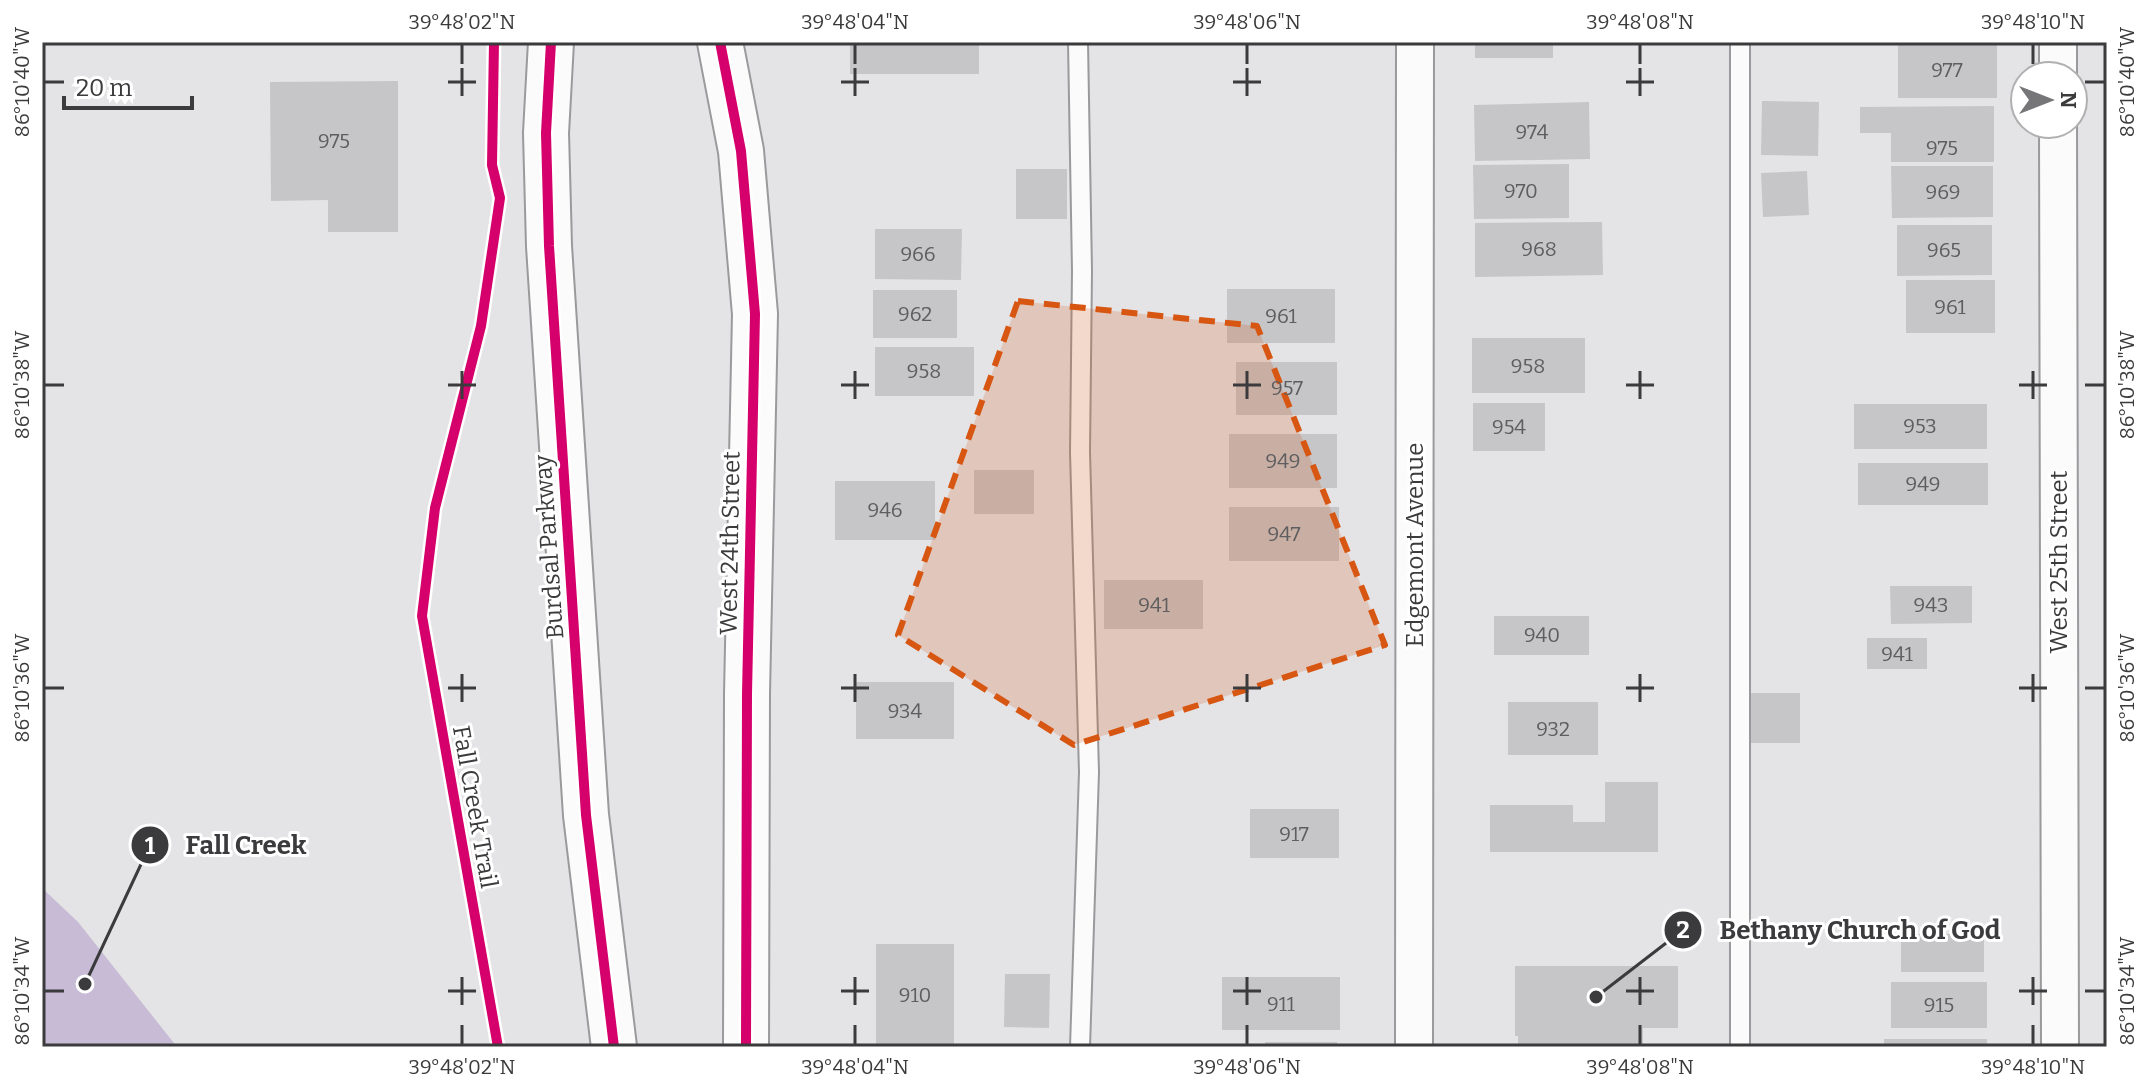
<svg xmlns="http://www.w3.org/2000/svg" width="2149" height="1089" font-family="Bitter,serif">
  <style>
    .water { fill: #c7bbd5 }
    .building { fill: #c6c6c8 }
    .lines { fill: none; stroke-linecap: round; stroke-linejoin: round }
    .lane-casing { stroke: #9a999b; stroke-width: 22 }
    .street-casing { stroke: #9a999b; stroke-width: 40 }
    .secondary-casing { stroke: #9a999b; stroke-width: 48 }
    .lane { stroke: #fbfbfb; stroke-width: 18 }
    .street { stroke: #fbfbfb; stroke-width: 36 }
    .secondary { stroke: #fbfbfb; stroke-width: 44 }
    .cycleway-casing { stroke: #fff; stroke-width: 15 }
    .cycleway { stroke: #d6006c; stroke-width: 10 }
    .marked { fill: #d75611; fill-opacity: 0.2; stroke: #d75611; stroke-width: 6; stroke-dasharray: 16 10; stroke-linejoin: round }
    .ticks { fill: none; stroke: #3b3a3c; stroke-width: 3 }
    .labels { text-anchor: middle; stroke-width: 6; stroke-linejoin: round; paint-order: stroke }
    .number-label { font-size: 20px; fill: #5e5d5f }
    .street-label { font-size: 24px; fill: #3b3a3c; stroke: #fff }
    .leader { fill: none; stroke: #3b3a3c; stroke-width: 3 }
    .callout-dot { fill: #3b3a3c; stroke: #fff; stroke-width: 3 }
    .mark-label { font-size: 24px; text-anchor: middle; font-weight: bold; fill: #fff }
    .callout-label { font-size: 26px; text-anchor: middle; font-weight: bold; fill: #3b3a3c; stroke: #fff; stroke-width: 6; stroke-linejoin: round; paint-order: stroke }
    .neatline { fill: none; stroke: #3b3a3c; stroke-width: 3 }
    .ticks-label { font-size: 20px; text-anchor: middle; fill: #3b3a3c }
  </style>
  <rect width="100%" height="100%" fill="#e4e3e6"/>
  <polygon class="water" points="42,888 78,922 177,1047 42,1047"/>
  <g class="building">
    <rect x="850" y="42" width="129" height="32"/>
    <rect x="1475" y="42" width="78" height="16"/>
    <rect x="1898" y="42" width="99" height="56"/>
    <polygon points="398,81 398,232 328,232 328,200 271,201 270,82"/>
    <polygon points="1762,101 1819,102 1818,156 1761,155"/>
    <polygon points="1589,102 1590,159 1475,161 1474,105"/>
    <polygon points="1994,106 1994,162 1891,162 1891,133 1860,133 1860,107"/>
    <polygon points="1569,164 1569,218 1474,219 1473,165"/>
    <polygon points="1891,166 1993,166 1993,217 1892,218"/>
    <rect x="1016" y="169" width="51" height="50"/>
    <polygon points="1807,171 1809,215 1763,217 1761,173"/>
    <polygon points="1602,222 1603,275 1475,277 1475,223"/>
    <polygon points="1897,225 1992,225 1992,275 1897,276"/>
    <polygon points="875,229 962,229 961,280 875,279"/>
    <rect x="1906" y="280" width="89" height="53"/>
    <rect x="1227" y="289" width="108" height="54"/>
    <rect x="873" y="290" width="84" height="48"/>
    <rect x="1472" y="338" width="113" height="55"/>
    <rect x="875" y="347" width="99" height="49"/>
    <rect x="1236" y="362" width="101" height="53"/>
    <rect x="1473" y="403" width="72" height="48"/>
    <rect x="1854" y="404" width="133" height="45"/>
    <rect x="1229" y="434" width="108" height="54"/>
    <rect x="1858" y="463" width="130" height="42"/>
    <rect x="974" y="470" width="60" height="44"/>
    <rect x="835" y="481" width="100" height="59"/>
    <rect x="1229" y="507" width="110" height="54"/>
    <rect x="1104" y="580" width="99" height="49"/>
    <polygon points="1890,586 1972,586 1972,623 1891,624"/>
    <rect x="1494" y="616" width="95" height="39"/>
    <rect x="1867" y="638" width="60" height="31"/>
    <rect x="856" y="682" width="98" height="57"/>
    <rect x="1748" y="693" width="52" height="50"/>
    <rect x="1508" y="702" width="90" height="53"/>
    <polygon points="1605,782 1658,782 1658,852 1490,852 1490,805 1573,805 1573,822 1605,822"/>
    <rect x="1250" y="809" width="89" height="49"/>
    <rect x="1901" y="934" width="83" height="38"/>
    <rect x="876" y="944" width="78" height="103"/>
    <polygon points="1515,966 1678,966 1678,1028 1643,1028 1643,1047 1518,1047 1518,1036 1515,1036"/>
    <polygon points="1005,974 1050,974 1049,1028 1004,1027"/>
    <rect x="1222" y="977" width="118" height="53"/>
    <rect x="1891" y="982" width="96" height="46"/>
    <rect x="1884" y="1039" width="103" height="8"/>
    <rect x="1265" y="1042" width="72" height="5"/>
  </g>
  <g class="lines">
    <g class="lane-casing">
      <g id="lane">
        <polyline points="1078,42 1082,271 1080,452 1089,772 1080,1047"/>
        <polyline points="1740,42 1740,1047"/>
      </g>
    </g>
    <g class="street-casing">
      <g id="street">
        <polyline points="2058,42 2058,76"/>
        <polyline points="2058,124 2060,1047"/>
        <polyline points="1414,1047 1415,42"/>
      </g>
    </g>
    <g class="secondary-casing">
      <g id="secondary">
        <polyline points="551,42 546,133 549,246 586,815 614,1047"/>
        <polyline points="720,42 741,151 755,314 747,694 746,1047"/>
      </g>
    </g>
    <use href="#lane" class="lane"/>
    <use href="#street" class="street"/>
    <use href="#secondary" class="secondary"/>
    <g class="cycleway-casing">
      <g id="cycleway">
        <polyline points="494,42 492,165 500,198 481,326 435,508 422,616 498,1047"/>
        <polyline points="551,42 546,133 549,246 586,815 614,1047"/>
        <polyline points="720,42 741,151 755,314 747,694 746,1047"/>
      </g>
    </g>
    <use href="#cycleway" class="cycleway"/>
  </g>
  <path class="marked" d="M1018,301l239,25 128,319 -311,100 -176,-110z"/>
  <path class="ticks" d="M462,44v20M855,44v20M1247,44v20M1640,44v20M2033,44v20M462,68v28M855,68v28M1247,68v28M1640,68v28M44,82h20M448,82h28M841,82h28M1233,82h28M1626,82h28M2085,82h20M462,371v28M855,371v28M1247,371v28M1640,371v28M2033,371v28M44,385h20M448,385h28M841,385h28M1233,385h28M1626,385h28M2019,385h28M2085,385h20M462,674v28M855,674v28M1247,674v28M1640,674v28M2033,674v28M44,688h20M448,688h28M841,688h28M1233,688h28M1626,688h28M2019,688h28M2085,688h20M462,977v28M855,977v28M1247,977v28M1640,977v28M2033,977v28M44,991h20M448,991h28M841,991h28M1233,991h28M1626,991h28M2019,991h28M2085,991h20M462,1025v20M855,1025v20M1247,1025v20M1640,1025v20M2033,1025v20"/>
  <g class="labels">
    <g class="number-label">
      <text x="1947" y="77">977</text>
      <text x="1532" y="139">974</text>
      <text x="334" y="148">975</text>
      <text x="1942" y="155">975</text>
      <text x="1521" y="198">970</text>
      <text x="1943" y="199">969</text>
      <text x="1539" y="256">968</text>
      <text x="1944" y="257">965</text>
      <text x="918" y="261">966</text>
      <text x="1950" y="314">961</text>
      <text x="915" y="321">962</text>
      <text x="1281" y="323">961</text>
      <text x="1528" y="373">958</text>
      <text x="924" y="378">958</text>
      <text x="1287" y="395">957</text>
      <text x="1920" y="433">953</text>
      <text x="1509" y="434">954</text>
      <text x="1283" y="468">949</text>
      <text x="1923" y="491">949</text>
      <text x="885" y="517">946</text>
      <text x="1284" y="541">947</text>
      <text x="1154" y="612">941</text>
      <text x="1931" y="612">943</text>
      <text x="1542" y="642">940</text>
      <text x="1897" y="661">941</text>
      <text x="905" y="718">934</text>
      <text x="1553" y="736">932</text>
      <text x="1294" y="841">917</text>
      <text x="915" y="1002">910</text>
      <text x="1281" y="1011">911</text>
      <text x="1939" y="1012">915</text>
    </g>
    <g class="street-label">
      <text transform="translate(730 543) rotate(-89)" y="8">West 24th Street</text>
      <text transform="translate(1415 545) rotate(-90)" y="8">Edgemont Avenue</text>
      <text transform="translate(549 547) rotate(-94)" y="8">Burdsal Parkway</text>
      <text transform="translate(2059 562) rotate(-90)" y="8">West 25th Street</text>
      <text transform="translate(475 807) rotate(80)" y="8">Fall Creek Trail</text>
    </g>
  </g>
  <path class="leader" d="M85 984L150 845M1596 997L1683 930"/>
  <g class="callout-dot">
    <circle cx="85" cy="984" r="8"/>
    <circle cx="1596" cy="997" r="8"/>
    <circle cx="150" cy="845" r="20"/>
    <circle cx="1683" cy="930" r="20"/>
  </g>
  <g class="mark-label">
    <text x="150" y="854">1</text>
    <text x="1683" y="938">2</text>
  </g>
  <g class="callout-label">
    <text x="246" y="854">Fall Creek</text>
    <text x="1860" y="939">Bethany Church of God</text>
  </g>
  <rect width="2149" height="1089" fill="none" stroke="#ffffff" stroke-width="88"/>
  <g transform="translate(2049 100) rotate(90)"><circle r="38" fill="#ffffff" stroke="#b1b0b1" stroke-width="2"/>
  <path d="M0-6L14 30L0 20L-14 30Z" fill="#767578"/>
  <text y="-12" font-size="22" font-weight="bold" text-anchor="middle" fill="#3b3a3c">N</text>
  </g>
  <path d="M64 96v12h128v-12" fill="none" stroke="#3b3a3c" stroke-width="4"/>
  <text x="76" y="96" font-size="24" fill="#3b3a3c" stroke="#ffffff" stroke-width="6" paint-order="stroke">20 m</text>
  <rect x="44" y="44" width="2061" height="1001" class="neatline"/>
  <g class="ticks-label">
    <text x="462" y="29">39°48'02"N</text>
    <text x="855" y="29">39°48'04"N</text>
    <text x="1247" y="29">39°48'06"N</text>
    <text x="1640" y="29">39°48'08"N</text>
    <text x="2033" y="29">39°48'10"N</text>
    <text transform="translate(2127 82) rotate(-90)" y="7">86°10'40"W</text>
    <text transform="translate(22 82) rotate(-90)" y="7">86°10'40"W</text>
    <text transform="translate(2127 385) rotate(-90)" y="7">86°10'38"W</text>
    <text transform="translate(22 385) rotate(-90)" y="7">86°10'38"W</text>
    <text transform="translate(2127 688) rotate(-90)" y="7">86°10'36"W</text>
    <text transform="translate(22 688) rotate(-90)" y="7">86°10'36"W</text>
    <text transform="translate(2127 991) rotate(-90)" y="7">86°10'34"W</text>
    <text transform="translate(22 991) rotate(-90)" y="7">86°10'34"W</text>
    <text x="462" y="1074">39°48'02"N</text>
    <text x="855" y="1074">39°48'04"N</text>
    <text x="1247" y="1074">39°48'06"N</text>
    <text x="1640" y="1074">39°48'08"N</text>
    <text x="2033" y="1074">39°48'10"N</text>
  </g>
</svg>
